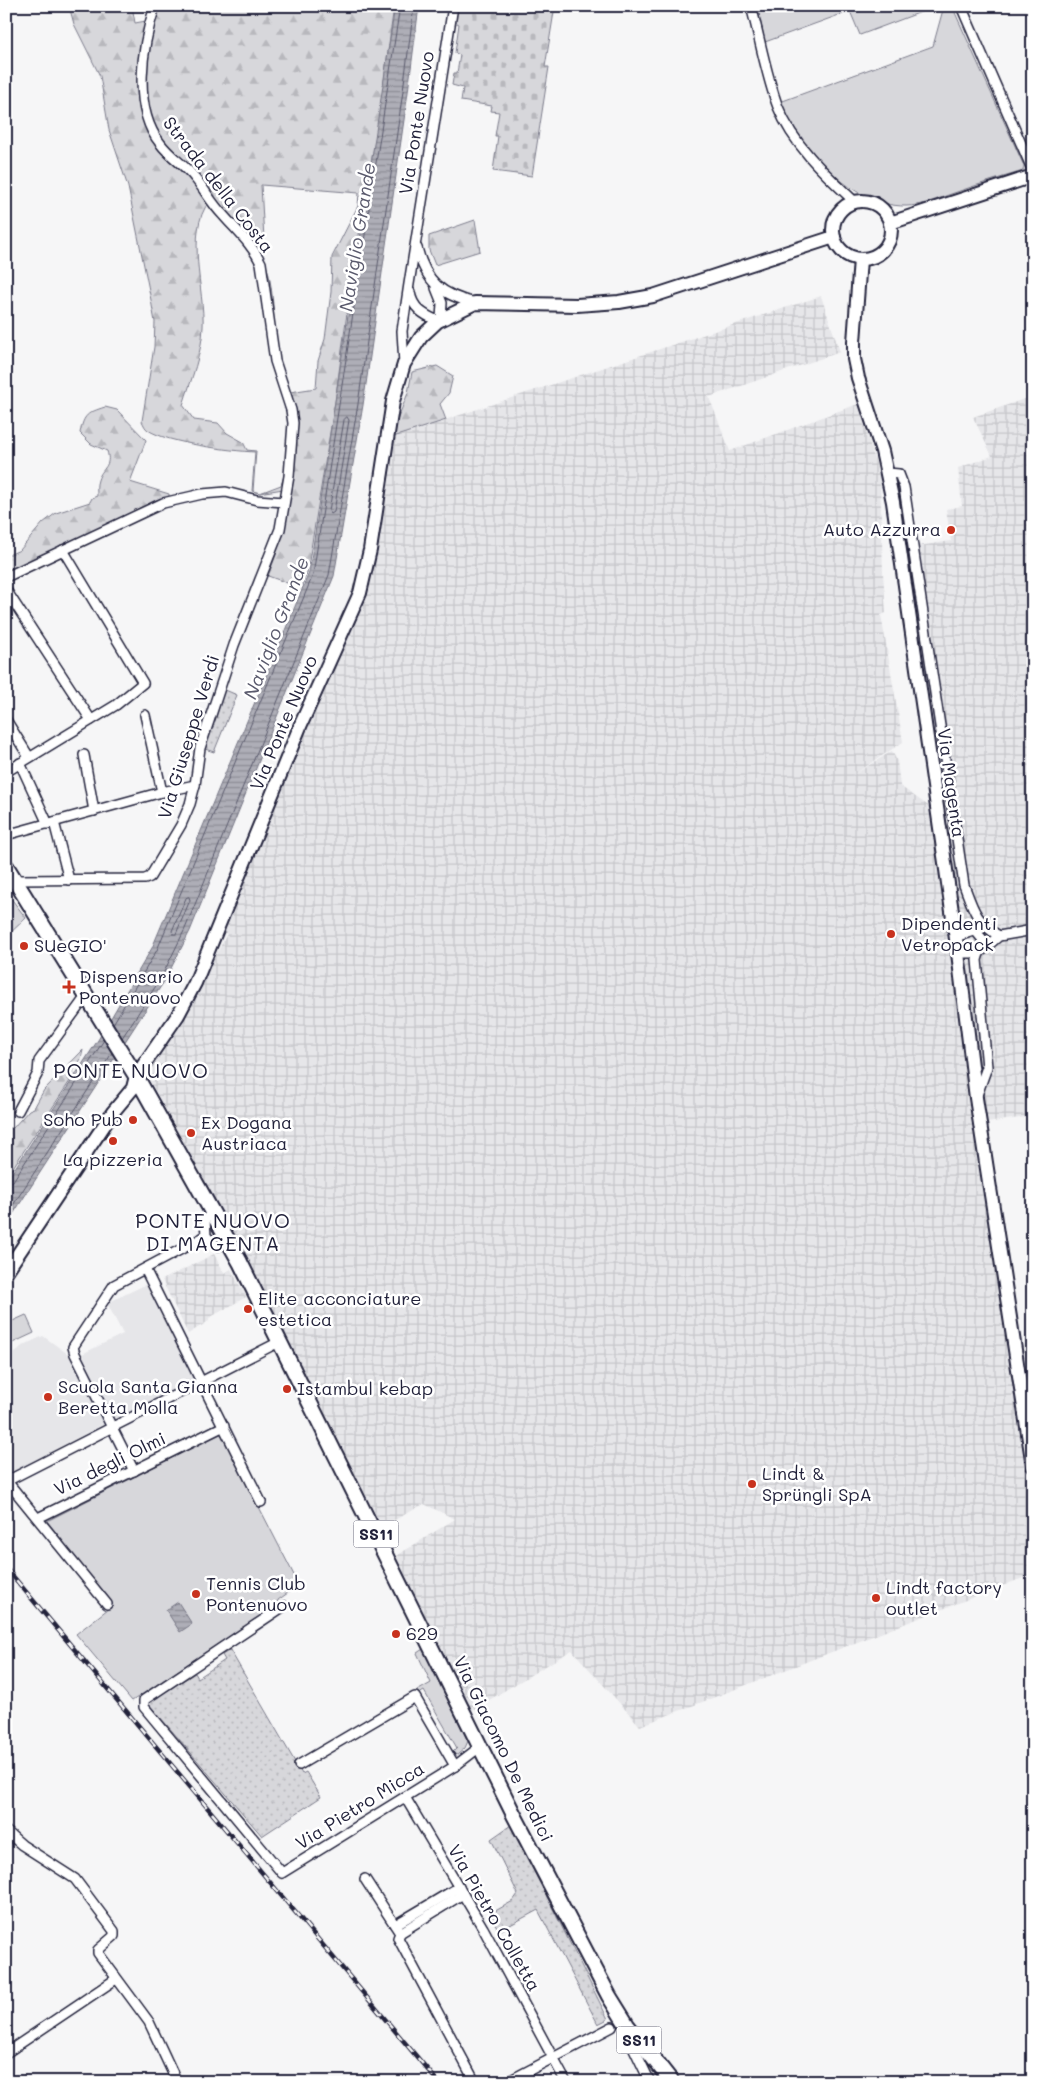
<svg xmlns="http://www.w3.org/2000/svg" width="1039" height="2088" font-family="Mali,sans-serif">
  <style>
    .built { fill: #e6e6e9 }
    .industrial { fill: url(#industrial-grid) }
    .grass { fill: #d7d7db; stroke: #7c7c8b }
    .forest { fill: url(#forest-firs); stroke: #7c7c8b; fill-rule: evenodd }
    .cemetery { fill: url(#cemetery-stones); stroke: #7c7c8b }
    .park { fill: url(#park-dots); stroke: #7c7c8b }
    .water { fill: url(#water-rules); stroke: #767685 }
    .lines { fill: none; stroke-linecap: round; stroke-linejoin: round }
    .shore { stroke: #5a5a6d; stroke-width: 1 }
    .street-casing { stroke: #22223b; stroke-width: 12 }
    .secondary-casing { stroke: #22223b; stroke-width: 16 }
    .primary-casing { stroke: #22223b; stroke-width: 18 }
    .street { stroke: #fff; stroke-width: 9 }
    .secondary { stroke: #fff; stroke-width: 12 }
    .primary { stroke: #fff; stroke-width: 14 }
    .rail-casing { stroke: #22223b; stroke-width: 4.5 }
    .rail { stroke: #fff; stroke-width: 2.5; stroke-dasharray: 8; stroke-linecap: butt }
    .poi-dot { fill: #c8321e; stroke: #fff; stroke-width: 2 }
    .labels { text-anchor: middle; stroke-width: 5; stroke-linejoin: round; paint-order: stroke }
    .shield { fill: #fff; stroke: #646476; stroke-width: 1 }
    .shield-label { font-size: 16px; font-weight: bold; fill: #22223b }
    .street-label { font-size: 18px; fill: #22223b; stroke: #fff }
    .poi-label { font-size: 18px; fill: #22223b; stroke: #fff; text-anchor: start }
    .water-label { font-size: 19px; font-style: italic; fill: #5a5a6d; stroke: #fff }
    .quarter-label { font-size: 20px; letter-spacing: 1px; fill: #22223b; stroke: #fff }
  </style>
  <defs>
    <pattern id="industrial-grid" width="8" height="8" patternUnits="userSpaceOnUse" patternTransform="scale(1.25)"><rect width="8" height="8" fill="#e6e6e9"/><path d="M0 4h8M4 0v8" fill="none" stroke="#c5c5c9"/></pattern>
    <pattern id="forest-firs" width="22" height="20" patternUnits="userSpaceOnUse" patternTransform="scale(1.25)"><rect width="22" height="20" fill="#d7d7db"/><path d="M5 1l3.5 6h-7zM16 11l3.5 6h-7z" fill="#b8b8bd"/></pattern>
    <pattern id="cemetery-stones" width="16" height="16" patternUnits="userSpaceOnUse" patternTransform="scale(1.25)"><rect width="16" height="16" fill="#d7d7db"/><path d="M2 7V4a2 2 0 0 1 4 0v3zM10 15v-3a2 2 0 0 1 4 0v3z" fill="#b8b8bd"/></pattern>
    <pattern id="park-dots" width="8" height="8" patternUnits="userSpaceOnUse" patternTransform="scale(1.25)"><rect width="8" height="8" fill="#d7d7db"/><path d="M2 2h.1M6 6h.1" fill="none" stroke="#b8b8bd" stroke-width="1.8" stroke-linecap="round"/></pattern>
    <pattern id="water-rules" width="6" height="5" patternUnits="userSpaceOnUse" patternTransform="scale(1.25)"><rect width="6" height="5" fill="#aeaeb7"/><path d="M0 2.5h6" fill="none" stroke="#8d8d96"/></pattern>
  </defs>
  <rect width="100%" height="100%" fill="#f6f6f7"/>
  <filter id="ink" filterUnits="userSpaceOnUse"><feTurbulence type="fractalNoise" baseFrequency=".02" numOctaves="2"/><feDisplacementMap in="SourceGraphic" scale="10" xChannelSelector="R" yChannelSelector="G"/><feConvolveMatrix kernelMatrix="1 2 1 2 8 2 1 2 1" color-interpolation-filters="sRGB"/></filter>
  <g filter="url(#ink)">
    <g class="built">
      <polygon points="149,1283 196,1378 115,1419 82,1354 123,1334 107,1303"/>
      <polygon points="43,1336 68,1354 104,1424 12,1472 7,1472 6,1361 22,1346"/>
    </g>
    <g class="industrial">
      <polygon points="821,296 840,352 709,397 730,451 858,404 880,477 883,573 886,613 881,615 903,742 850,777 892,751 897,761 900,786 930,807 1033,1525 1033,1574 640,1726 572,1650 471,1711 396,1556 455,1519 424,1504 382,1527 232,1232 149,1079 148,1070 199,986 227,934 222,931 244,871 343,640 390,438"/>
      <polygon points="1033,396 1033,1116 987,1123 905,548 951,541 946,509 962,506 958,468 992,456 973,417"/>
      <polygon points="214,1254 224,1273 231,1269 246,1297 209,1318 209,1321 188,1334 162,1280"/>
    </g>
    <g class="grass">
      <polygon points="757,6 937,6 860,35 850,11 765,42"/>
      <path d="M944,6h8l72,160 -1,5c-23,7 -47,14 -69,22 -12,4 -25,10 -37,12 -59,10 -115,-55 -137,-103l153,-56z"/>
      <polygon points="6,892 26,918 6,937"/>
      <polygon points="26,1315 34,1333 6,1346 6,1324"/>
      <polygon points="221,1433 296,1579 295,1588 278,1600 277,1605 132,1701 76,1634 113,1605 47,1521"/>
      <polygon points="423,1649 468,1741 465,1748 457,1755 452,1753 457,1748 424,1691 419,1694 417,1691 431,1683 417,1653"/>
    </g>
    <g class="forest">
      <path d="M69,6h63l3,17 11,-2 3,-15h245l-14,105 -28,165 -17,126 -28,171 -6,15 -33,-12 8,-21 13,-67 -30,5 -7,-2 3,-39c-24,-1 -88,-9 -107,-22 -3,-2 -4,-5 -6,-9l12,-74 1,-25 -4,-22 -23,-113 -19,-57 -9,-54 -26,-52zM261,185l98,8 -1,13 -26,51 -1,35 -6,47 -7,22 -2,27 -26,4c-21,-36 -12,-82 -22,-121 -2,-9 -8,-17 -11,-25l7,-7zM209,202l43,50 7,14 13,102 14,40 4,15 -4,47 -5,15 -21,8 -7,-2 3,-40 -9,-1 -4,-8 -16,-9 -9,-10 -24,-3 -11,-15c8,-25 19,-52 20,-78 2,-36 -18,-95 6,-125z"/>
      <polygon points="475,220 480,251 435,265 429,250 429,236"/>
      <polygon points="437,366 453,376 449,393 440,404 446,420 390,438 408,393 412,372"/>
      <path d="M105,407l12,3 29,30 -16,42 39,12v3l-13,3 -150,74v-18l14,-6 23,-27 13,-10 34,-11 2,-4 5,-2c0,-5 -1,-11 1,-16 4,-13 14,-13 9,-29l-16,-7 -11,-11c4,-19 7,-20 25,-26z"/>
      <polygon points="83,1050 81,1059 68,1079 70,1081 6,1178 6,1128 13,1128 29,1110 34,1108 44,1090"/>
    </g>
    <polygon class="cemetery" points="457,6 555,6 545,67 549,67 532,176 493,171 498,136 495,136 499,112 491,111 492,106 461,101 463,88 452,85 454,73 457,73 460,55 455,53 459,24 455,22"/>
    <g class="park">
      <polygon points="223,689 237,695 214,752 205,749 209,725"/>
      <polygon points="230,1650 302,1774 306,1772 321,1797 262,1836 148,1703 195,1673 198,1678 225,1660 222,1655"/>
      <polygon points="511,1825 608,2019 598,2024 538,1910 499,1931 490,1914 513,1901 518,1894 491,1839"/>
    </g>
    <g class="water">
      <polygon points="395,6 419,6 408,92 363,405 334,576 190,931 165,980 6,1225 6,1182 98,1040 152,948 309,573"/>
      <polygon points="178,1602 192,1624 180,1632 166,1610"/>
    </g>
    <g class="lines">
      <g class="shore">
        <polygon points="347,417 349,420 334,512 331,514 329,511 344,420"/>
        <polygon points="189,897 190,900 176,934 173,934 172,931 186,898"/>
        <polyline points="113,1024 157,950 313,575 400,6"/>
        <polyline points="122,1038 161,978 185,929 329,575 358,404 403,91 414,6"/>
        <polyline points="6,1184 13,1181 104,1040"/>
        <polyline points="6,1216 112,1053"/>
      </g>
      <g class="street-casing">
        <g id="street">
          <path d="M751,6c9,33 15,69 27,101 15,38 48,68 77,95"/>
          <polyline points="961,6 1033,171"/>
          <path d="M417,248c9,34 24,47 58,55"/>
          <polyline points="436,288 442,303 441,319"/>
          <path d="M410,292c2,16 14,23 28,29"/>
          <polyline points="404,364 402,331 409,284 453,6"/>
          <path d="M888,473l11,1 5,13 60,398c9,24 12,37 35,51"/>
          <polyline points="6,577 163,503 202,494 226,492 257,500 284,502"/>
          <polyline points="6,590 91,720"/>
          <polyline points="145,715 162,792"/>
          <polyline points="6,720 29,757"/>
          <polyline points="84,755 94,811"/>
          <polyline points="20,763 48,824"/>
          <polyline points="6,772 116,705 143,683 63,550"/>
          <polyline points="54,822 69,880"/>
          <polyline points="6,835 162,792 195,785"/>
          <path d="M16,880l129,-1 5,-2 31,-52 9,-21 5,-19 5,-37 11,-33 23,-70 46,-116 9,-53 4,-53 -2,-13 -16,-49 -14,-98c-9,-19 -25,-33 -38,-48 -11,-11 -18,-25 -28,-37 -10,-13 -25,-21 -35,-35 -28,-35 -18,-97 -5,-137"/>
          <polyline points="975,930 983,940 977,960 987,1067 977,1095"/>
          <polyline points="955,937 980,929"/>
          <polyline points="958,953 979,953 999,936 1033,930"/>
          <polyline points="18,1111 38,1073 39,1061 87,995"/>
          <polyline points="213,1213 205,1219 206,1236 217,1246 228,1242"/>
          <polyline points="145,1269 261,1502"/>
          <polyline points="134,1471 75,1354 73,1347 114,1285 206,1236"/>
          <polyline points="6,1480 107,1604"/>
          <polyline points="7,1481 279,1342"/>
          <polyline points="38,1518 224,1426"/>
          <polyline points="284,1606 144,1700 144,1707 282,1873 455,1766 481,1746"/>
          <polyline points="299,1765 415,1697 455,1766"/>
          <polyline points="405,1797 483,1928 566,2082"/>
          <polyline points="6,1831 22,1845 75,1879 114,1931 114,1936 98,1950 98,1953 149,2022 177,2082"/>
          <polyline points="365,1879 400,1933 398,1938 475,2082"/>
          <polyline points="395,1925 459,1887"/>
          <polyline points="400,1933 463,1894"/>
          <polyline points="625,2030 650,2082"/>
          <polyline points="6,2053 116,1979"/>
          <polyline points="507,2082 612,2027"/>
        </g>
      </g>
      <g class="secondary-casing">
        <g id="secondary">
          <circle cx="862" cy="230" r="29"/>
          <polyline points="890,223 1033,176"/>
          <polyline points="860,259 854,342 854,359 858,378 882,451 893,502 958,953 976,1098 1033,1466"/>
          <polyline points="6,1272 113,1112 133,1088 136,1076 178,1015 195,983 301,724 360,593 370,550 393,401 404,364 421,337 438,321 475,303 577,305 619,302 653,296 834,237"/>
        </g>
      </g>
      <g class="primary-casing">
        <polyline id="primary" points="6,866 136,1076 240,1262 514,1815 609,1996 627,2025 672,2082"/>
      </g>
      <use href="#street" class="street"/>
      <use href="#secondary" class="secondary"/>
      <use href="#primary" class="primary"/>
      <g class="rail-casing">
        <polyline id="rail" points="6,1568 438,2082"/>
      </g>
      <use href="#rail" class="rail"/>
    </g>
  </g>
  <g class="poi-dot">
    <circle cx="951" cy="530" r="5"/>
    <circle cx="891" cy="934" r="5"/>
    <circle cx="24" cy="946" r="5"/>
    <path d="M66.5 979.5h5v5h5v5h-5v5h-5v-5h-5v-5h5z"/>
    <circle cx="133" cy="1120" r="5"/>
    <circle cx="191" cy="1133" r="5"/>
    <circle cx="113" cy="1141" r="5"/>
    <circle cx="248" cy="1309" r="5"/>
    <circle cx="287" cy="1389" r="5"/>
    <circle cx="48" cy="1397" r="5"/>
    <circle cx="752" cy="1484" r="5"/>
    <circle cx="196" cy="1594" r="5"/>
    <circle cx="876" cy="1598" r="5"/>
    <circle cx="396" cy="1634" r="5"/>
  </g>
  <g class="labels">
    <g class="shield">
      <rect x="353.5" y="1520.5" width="45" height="27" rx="4"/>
      <rect x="616.5" y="2026.5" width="45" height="27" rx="4"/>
    </g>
    <g class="shield-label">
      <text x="376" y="1540">SS11</text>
      <text x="639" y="2046">SS11</text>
    </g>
    <g class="street-label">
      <text transform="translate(417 123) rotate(-81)" y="6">Via Ponte Nuovo</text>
      <text transform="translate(218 185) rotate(52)" y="6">Strada della Costa</text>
      <text transform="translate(284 723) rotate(-67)" y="6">Via Ponte Nuovo</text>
      <text transform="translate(189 737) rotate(-73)" y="6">Via Giuseppe Verdi</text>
      <text transform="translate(951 783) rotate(82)" y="6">Via Magenta</text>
      <text transform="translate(110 1464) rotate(-26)" y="6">Via degli Olmi</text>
      <text transform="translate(503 1749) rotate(64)" y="6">Via Giacomo De Medici</text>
      <text transform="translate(360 1806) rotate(-32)" y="6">Via Pietro Micca</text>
      <text transform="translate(494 1918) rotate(60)" y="6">Via Pietro Colletta</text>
    </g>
    <g class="poi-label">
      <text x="941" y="536" text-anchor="end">Auto Azzurra</text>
      <text x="901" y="930">Dipendenti<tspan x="901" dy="21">Vetropack</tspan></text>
      <text x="34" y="952">SUeGIO'</text>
      <text x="79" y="983">Dispensario<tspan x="79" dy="21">Pontenuovo</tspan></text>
      <text x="123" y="1126" text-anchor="end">Soho Pub</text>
      <text x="201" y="1129">Ex Dogana<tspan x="201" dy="21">Austriaca</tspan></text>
      <text x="113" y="1166" text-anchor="middle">La pizzeria</text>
      <text x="258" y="1305">Elite acconciature<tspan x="258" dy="21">estetica</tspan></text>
      <text x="58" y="1393">Scuola Santa Gianna<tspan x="58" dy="21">Beretta Molla</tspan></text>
      <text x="297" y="1395">Istambul kebap</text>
      <text x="762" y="1480">Lindt &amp;<tspan x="762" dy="21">Sprüngli SpA</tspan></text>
      <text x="206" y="1590">Tennis Club<tspan x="206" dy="21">Pontenuovo</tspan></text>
      <text x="886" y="1594">Lindt factory<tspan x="886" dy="21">outlet</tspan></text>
      <text x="406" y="1640">629</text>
    </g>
    <g class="water-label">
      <text transform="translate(357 237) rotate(-81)" y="7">Naviglio Grande</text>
      <text transform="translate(276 628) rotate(-69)" y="7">Naviglio Grande</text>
    </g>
    <g class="quarter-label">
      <text x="131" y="1078">PONTE NUOVO</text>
      <text x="213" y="1228">PONTE NUOVO<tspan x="213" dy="23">DI MAGENTA</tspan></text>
    </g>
  </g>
  <rect width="1039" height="2088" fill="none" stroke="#fff" stroke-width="25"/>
  <rect x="12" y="12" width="1014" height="2063" fill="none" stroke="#22223b" stroke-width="2" filter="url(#ink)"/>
</svg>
